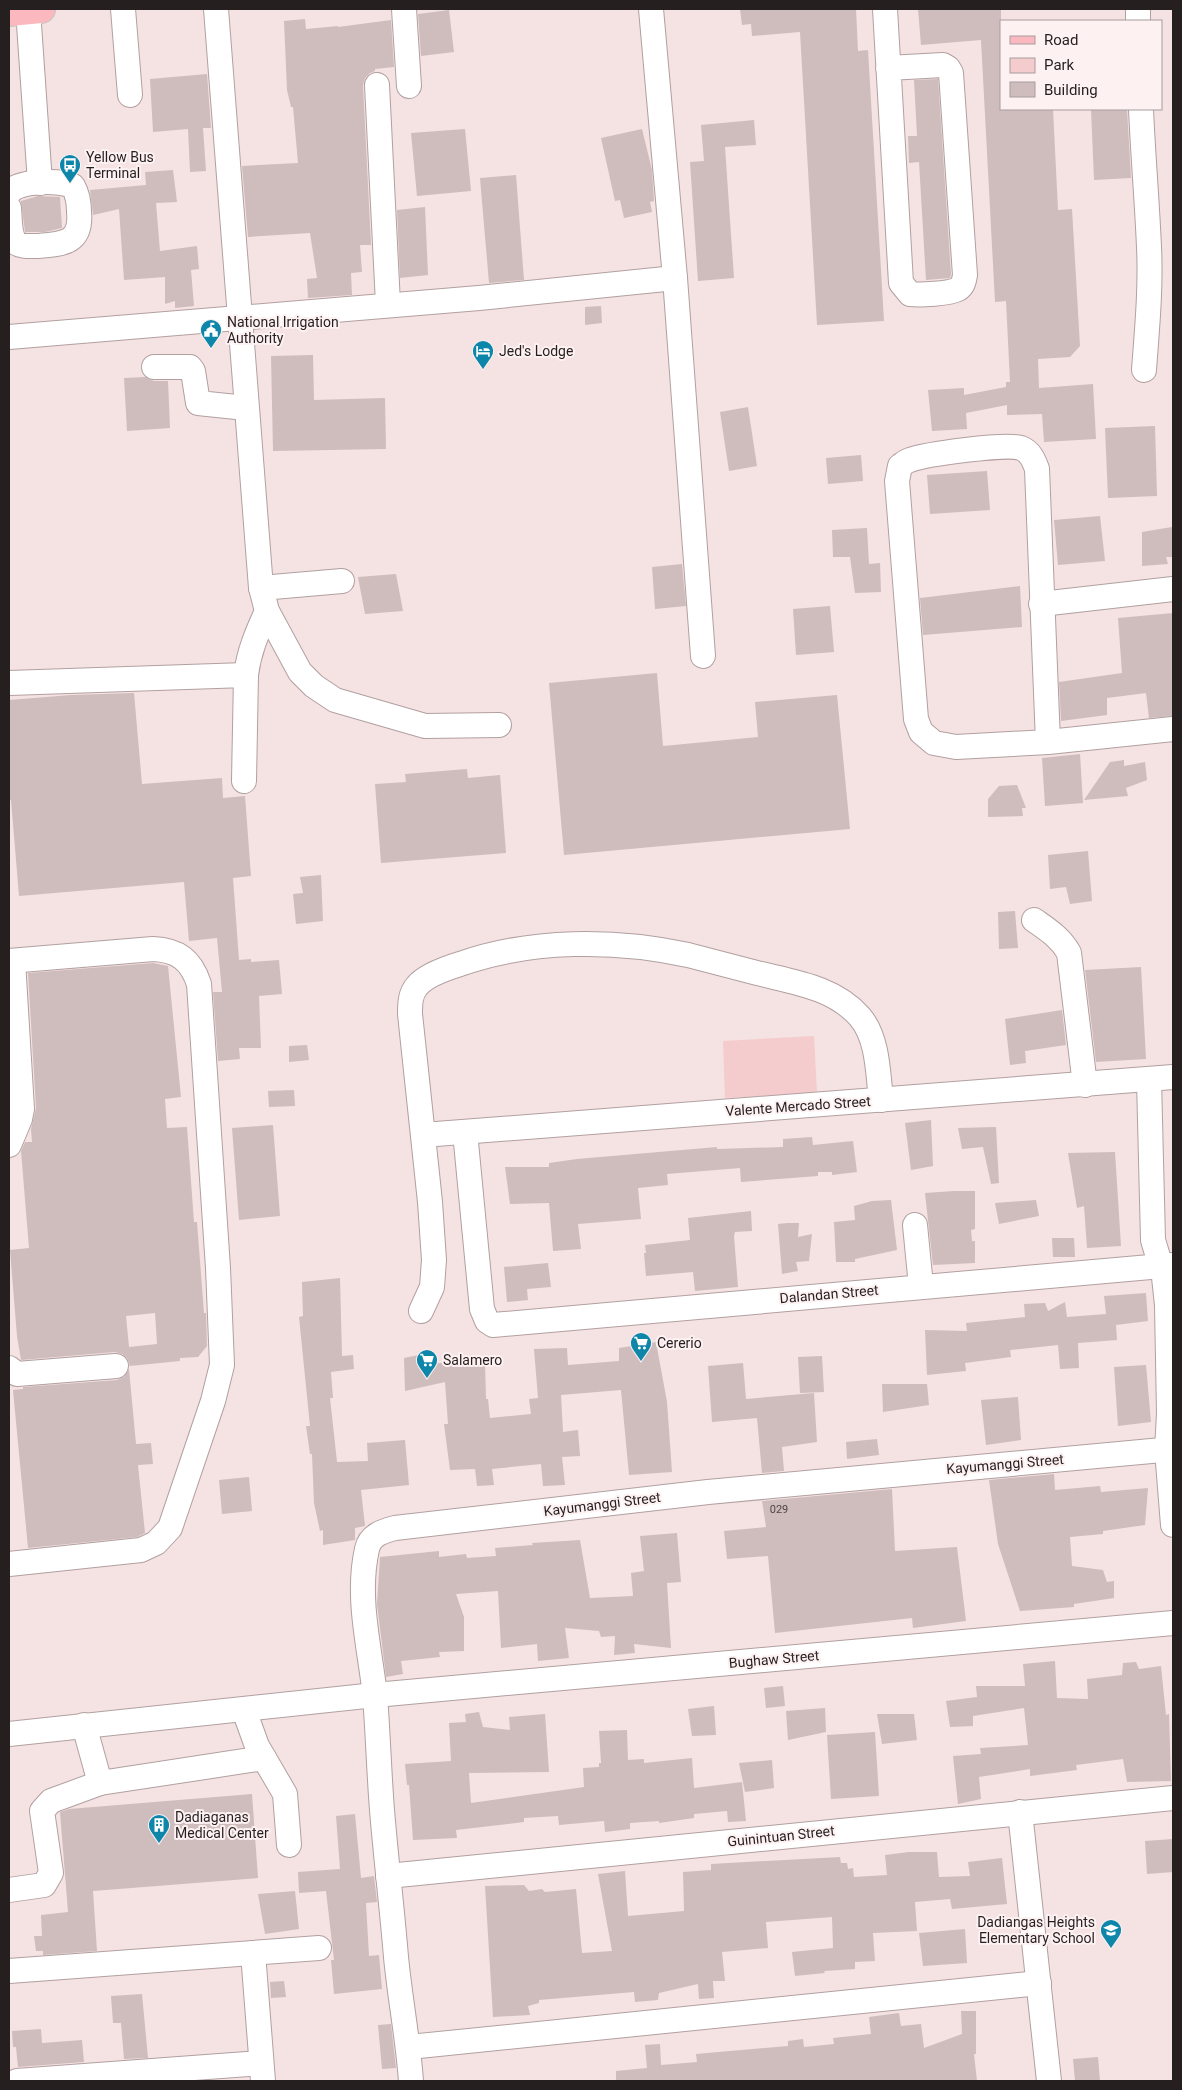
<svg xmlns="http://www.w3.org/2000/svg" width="1182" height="2090" font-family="Roboto,sans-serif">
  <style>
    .green { fill: #f4cccd }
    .building { fill: #cfbcbd; fill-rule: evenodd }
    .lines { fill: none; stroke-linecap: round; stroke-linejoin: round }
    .minor-casing { stroke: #b2a0a1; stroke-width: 26 }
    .major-casing { stroke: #c6c5c5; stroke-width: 30 }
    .minor { stroke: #fff; stroke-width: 24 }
    .major { stroke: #fbb8be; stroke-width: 28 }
    .labels { text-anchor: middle; stroke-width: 4; stroke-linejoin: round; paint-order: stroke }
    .number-label { font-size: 11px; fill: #504646 }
    .poi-label { font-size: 14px; fill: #251f1f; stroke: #fdf1f2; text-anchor: start }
    .street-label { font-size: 14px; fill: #251f1f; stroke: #fdf1f2 }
  </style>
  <rect width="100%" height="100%" fill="#f5e2e2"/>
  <polygon class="green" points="814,1036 817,1093 725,1098 723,1041"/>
  <g class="building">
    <polygon points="740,9 856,9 858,51 868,50 884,321 817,325 800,32 752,36 751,24 742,25"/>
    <polygon points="918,9 1001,9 1001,109 1053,109 1058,210 1072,209 1080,346 1070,357 1038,359 1039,388 1093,384 1096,439 1044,442 1042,414 1007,415 1007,405 966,413 967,429 932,431 928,390 964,388 964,395 1006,387 1006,382 1010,382 1006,301 995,302 981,40 921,45"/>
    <polygon points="449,10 454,52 421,56 418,14"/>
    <polygon points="305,19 306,29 338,26 338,27 391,20 394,67 375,69 375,71 370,73 365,78 363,85 371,245 360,245 362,272 351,273 352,295 308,298 307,279 317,278 310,233 248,237 242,166 298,163 293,107 291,107 287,90 284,21"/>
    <polygon points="207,74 211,128 203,128 206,171 190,172 188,129 153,132 150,79"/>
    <polygon points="938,79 951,274 950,278 926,280 919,162 909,163 908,136 917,136 914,80"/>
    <polygon points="1091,109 1127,109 1131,178 1094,180"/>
    <polygon points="754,120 756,145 725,147 734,278 698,281 690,162 704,161 701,125"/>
    <polygon points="465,129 471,191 417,196 411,133"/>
    <polygon points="642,129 652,170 654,201 650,202 652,212 624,218 620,200 615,201 601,138"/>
    <polygon points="173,170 177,202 156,203 160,251 197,246 199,269 191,270 194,306 175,308 175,301 165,304 165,277 124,280 119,209 93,215 90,190 146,185 145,172"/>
    <polygon points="516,175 524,280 489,283 480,178"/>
    <polygon points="38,196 60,197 62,228 45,232 25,232 21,201"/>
    <polygon points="425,207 428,275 400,278 397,210"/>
    <polygon points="601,306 602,323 585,325 585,307"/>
    <polygon points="313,355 314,400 385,398 386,449 273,451 271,356"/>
    <polygon points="145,377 154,381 168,381 170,428 127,431 124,378"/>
    <polygon points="748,407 757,466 729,471 720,412"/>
    <polygon points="1155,426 1157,496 1108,498 1105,428"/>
    <polygon points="861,455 863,481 828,484 826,458"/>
    <polygon points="987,471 990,510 930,514 927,475"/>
    <polygon points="1100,516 1105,561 1058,565 1054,520"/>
    <polygon points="1172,527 1173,557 1166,557 1168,564 1142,566 1142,532"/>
    <polygon points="867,528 869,564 880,563 881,592 855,593 850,557 833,557 832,530"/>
    <polygon points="682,564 686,606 655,609 652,567"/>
    <polygon points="396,574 403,611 365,614 358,577"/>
    <polygon points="1020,586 1022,627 923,635 920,598"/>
    <polygon points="830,606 834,652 796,655 793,609"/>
    <polygon points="1173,613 1173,716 1149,718 1146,693 1107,698 1107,715 1061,721 1059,682 1122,673 1118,618"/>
    <polygon points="657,673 663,746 758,737 755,702 837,695 850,829 564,855 549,683"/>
    <polygon points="134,693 142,784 222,778 223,798 245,796 251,876 233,878 239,960 251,959 251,962 279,960 282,994 259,996 261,1048 239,1048 240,1059 218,1061 213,992 222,992 217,938 189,941 184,882 19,896 11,800 9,800 9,700 71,695"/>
    <polygon points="1080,754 1083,803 1045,806 1042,758"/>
    <polygon points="1124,760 1124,766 1145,762 1147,780 1126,788 1128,796 1084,800 1110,762"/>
    <polygon points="467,769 468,778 500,775 506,853 381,863 375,784 406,782 405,774"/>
    <polygon points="1017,785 1026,808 1022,808 1023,816 988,817 988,799 999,786"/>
    <polygon points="1088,851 1092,901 1070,904 1066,887 1050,889 1048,855"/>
    <polygon points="321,875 323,921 296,924 293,894 303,893 300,877"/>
    <polygon points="1015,911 1018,948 999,949 998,912"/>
    <path d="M153,963l15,3 13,131 -16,2 2,29 20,-1 7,95h3l7,91h2l1,33 -9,11 -18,1v3l-50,5 -3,-8 -5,-4 -7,-2 -94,8 -4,-24 -7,-86 19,-2 -8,-97 4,-9h7l-1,-13 5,-21 -8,-135zM155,1313l2,31 -28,3 -3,-31z"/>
    <polygon points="1141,967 1146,1059 1096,1062 1085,970"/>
    <polygon points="1062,1010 1066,1045 1025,1051 1026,1063 1010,1065 1005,1019"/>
    <polygon points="307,1045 309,1060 289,1062 289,1046"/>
    <polygon points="294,1090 295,1106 269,1107 268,1091"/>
    <polygon points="931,1120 933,1166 911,1170 905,1123"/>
    <polygon points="273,1125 280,1216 239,1220 232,1128"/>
    <polygon points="996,1127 999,1183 991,1184 983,1147 962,1149 958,1128"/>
    <polygon points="812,1137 813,1145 853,1141 857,1172 832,1175 832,1172 818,1172 818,1176 741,1182 740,1168 667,1174 668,1185 638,1188 641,1219 578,1224 581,1249 553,1251 549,1203 510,1204 505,1167 549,1167 549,1163 577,1159 717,1147 717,1149 783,1147 783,1139"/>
    <polygon points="1115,1152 1121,1246 1087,1248 1084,1206 1077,1208 1068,1153"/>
    <polygon points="954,1191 975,1191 975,1229 971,1230 972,1241 975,1241 975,1263 933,1265 925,1193"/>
    <polygon points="891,1200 897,1250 855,1259 855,1262 836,1262 834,1222 855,1220 854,1206 872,1201"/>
    <polygon points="1036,1200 1039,1216 999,1224 995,1203"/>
    <polygon points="751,1211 752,1231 735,1232 734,1236 738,1287 695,1291 693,1272 646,1276 644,1253 646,1253 645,1245 690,1240 688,1218"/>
    <polygon points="787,1223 799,1223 798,1237 812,1234 809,1261 796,1262 798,1271 782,1274 778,1224"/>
    <polygon points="1052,1238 1074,1238 1075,1257 1053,1257"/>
    <polygon points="548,1263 551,1287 527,1289 528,1300 507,1302 504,1267"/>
    <polygon points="340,1278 342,1356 353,1355 354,1369 331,1372 333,1398 330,1398 337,1462 368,1461 367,1443 405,1440 409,1485 361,1490 365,1526 355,1528 355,1540 323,1545 323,1530 320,1531 314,1503 312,1454 310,1454 306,1426 310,1426 299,1317 303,1316 302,1282"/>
    <polygon points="1146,1293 1148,1321 1116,1325 1117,1340 1078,1343 1079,1368 1060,1369 1058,1345 1010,1350 1011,1357 965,1363 966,1371 927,1375 925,1330 967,1331 966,1323 1025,1317 1024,1304 1045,1303 1048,1311 1065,1302 1067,1317 1106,1314 1104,1296"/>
    <polygon points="656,1342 667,1402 672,1472 629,1475 621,1390 561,1395 563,1432 578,1430 580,1456 562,1457 565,1485 543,1486 541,1464 492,1469 494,1485 477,1486 475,1469 450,1470 444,1424 448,1424 445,1382 405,1391 404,1358 428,1353 429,1364 463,1361 463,1366 485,1362 486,1399 488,1399 490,1418 531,1414 529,1399 538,1398 534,1349 567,1348 568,1365 619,1361 619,1348"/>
    <polygon points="822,1356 824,1392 800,1393 798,1357"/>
    <polygon points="743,1363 746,1399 814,1393 817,1442 782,1447 784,1471 762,1473 757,1418 712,1422 708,1366"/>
    <polygon points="1146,1365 1151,1422 1118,1426 1114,1367"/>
    <polygon points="129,1369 136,1444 151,1443 153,1464 138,1465 145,1533 137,1537 28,1548 13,1390 23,1389 23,1387 117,1380 124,1377"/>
    <polygon points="882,1384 927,1384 929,1405 883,1412"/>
    <polygon points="1018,1397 1021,1440 986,1445 981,1400"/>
    <polygon points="877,1439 879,1455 847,1459 846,1442"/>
    <polygon points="1054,1474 1055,1490 1100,1486 1101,1492 1148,1488 1145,1525 1103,1531 1103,1534 1070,1537 1072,1566 1103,1570 1107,1582 1114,1581 1114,1598 1074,1604 1074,1607 1020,1611 998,1544 989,1480"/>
    <polygon points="249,1477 252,1511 222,1514 219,1480"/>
    <polygon points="892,1489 895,1551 957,1547 966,1621 913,1628 912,1618 775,1633 768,1556 727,1559 724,1531 766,1527 762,1501"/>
    <polygon points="677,1533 681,1582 667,1583 671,1648 634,1644 635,1653 614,1655 615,1636 601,1637 599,1631 565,1628 569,1658 538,1661 537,1644 501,1648 498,1591 456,1594 464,1617 464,1651 439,1652 440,1657 401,1661 403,1674 386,1677 377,1604 380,1557 439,1551 439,1557 466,1554 467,1558 496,1556 495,1548 533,1545 532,1543 580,1540 590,1598 633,1596 631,1573 644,1571 640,1536"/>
    <polygon points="1055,1661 1057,1698 1088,1699 1087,1679 1122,1675 1123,1663 1136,1662 1139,1669 1161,1666 1166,1715 1169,1714 1171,1781 1127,1782 1123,1759 1076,1765 1077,1770 1030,1776 1030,1769 979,1777 981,1799 958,1804 953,1756 981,1754 980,1748 1028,1745 1024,1708 973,1716 973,1726 950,1727 946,1701 977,1697 976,1686 1025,1686 1023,1664"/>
    <polygon points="783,1686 785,1706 766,1708 764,1688"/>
    <polygon points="714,1706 716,1735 692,1736 688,1709"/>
    <polygon points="825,1708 826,1732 788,1740 786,1711"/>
    <polygon points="479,1712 483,1727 510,1730 509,1717 545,1714 549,1772 469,1773 471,1803 584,1787 583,1768 599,1767 599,1763 601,1763 599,1731 627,1730 628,1760 644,1759 644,1763 692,1758 694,1788 742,1782 746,1821 728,1822 727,1811 694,1814 694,1818 659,1823 659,1821 630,1823 630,1829 605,1832 604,1821 559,1825 558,1816 524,1818 524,1822 456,1830 457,1838 413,1840 409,1785 407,1785 405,1764 451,1761 449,1723 466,1722 465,1714"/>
    <polygon points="877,1714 914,1714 917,1740 882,1744"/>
    <polygon points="875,1732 879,1796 831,1799 827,1735"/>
    <polygon points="772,1760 774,1788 745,1792 739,1763"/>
    <polygon points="252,1794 258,1878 93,1891 97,1951 43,1955 43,1951 36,1951 34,1936 42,1936 41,1915 68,1912 60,1812 69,1809"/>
    <polygon points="355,1814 361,1878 374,1876 377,1902 366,1903 369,1956 379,1955 382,1989 334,1994 331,1960 334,1960 326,1891 299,1893 298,1872 340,1869 336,1816"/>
    <polygon points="1173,1839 1173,1872 1147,1874 1145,1841"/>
    <polygon points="909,1852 937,1852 939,1877 970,1876 968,1862 1002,1858 1007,1904 952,1909 950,1899 915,1902 917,1931 873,1933 875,1961 855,1962 855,1969 824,1971 825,1973 795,1976 792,1952 833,1948 832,1917 766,1922 768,1948 722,1952 725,1981 713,1981 714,1998 699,1999 698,1984 659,1993 658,2000 635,2002 634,1992 539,2000 539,2003 528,2006 530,2015 493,2017 485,1886 524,1885 529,1891 542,1889 545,1892 576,1889 582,1953 612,1951 598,1874 625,1871 628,1916 684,1911 683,1872 711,1870 711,1864 840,1857 841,1863 847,1863 848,1869 853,1868 854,1877 887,1875 885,1855"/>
    <polygon points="295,1891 299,1929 265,1934 258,1894"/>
    <polygon points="965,1929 967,1963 923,1966 919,1933"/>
    <polygon points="284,1981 286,1997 271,1998 270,1982"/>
    <polygon points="142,1994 148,2058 124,2059 121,2023 113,2023 111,1996"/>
    <polygon points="961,2011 976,2011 976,2054 974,2054 977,2081 616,2081 616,2071 647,2068 645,2045 660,2044 661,2065 697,2062 696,2054 788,2046 788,2041 803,2039 804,2047 834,2044 833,2038 871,2034 869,2017 899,2013 901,2026 921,2024 924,2048 962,2034"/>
    <polygon points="391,2024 396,2068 382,2069 378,2025"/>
    <polygon points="41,2029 42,2043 82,2040 84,2062 18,2067 16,2047 13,2047 12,2031"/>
    <polygon points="1098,2057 1100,2081 1075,2081 1073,2059"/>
  </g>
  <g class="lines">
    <g class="minor-casing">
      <g id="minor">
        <polyline points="123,9 130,95"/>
        <path d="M216,9c16,193 29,386 45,579l6,23 33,61 14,14 21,14 90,26 74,-1"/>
        <polyline points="404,9 409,86"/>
        <polyline points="651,9 675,278 703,656"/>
        <path d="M885,9l16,274 9,11c10,1 39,0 48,-5 5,-3 6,-8 7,-14l-14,-202 -3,-5 -5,-3 -55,3"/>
        <polyline points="1138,9 1138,21"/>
        <polyline points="28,10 40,183"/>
        <polyline points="377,85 388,304"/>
        <path d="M1141,109c2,46 6,92 8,138 2,41 -2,82 -5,123"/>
        <path d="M9,193c7,-13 52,-13 64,-7 5,9 6,17 6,26 3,32 -17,32 -42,34 -7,0 -17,1 -22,-4 -6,-8 -5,-24 -6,-34"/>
        <polyline points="9,337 479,298 675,278"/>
        <polyline points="154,367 190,367 193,371 198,403 246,408"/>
        <polyline points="261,588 342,581"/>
        <polyline points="1041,604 1173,589"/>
        <path d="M246,675c3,-24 11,-42 21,-64"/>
        <polyline points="9,683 246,675 244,781"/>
        <path d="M1048,742l-11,-273c-3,-8 -6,-17 -16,-21 -14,-5 -95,6 -111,12 -4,1 -7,4 -10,6l-3,15 19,238 5,13 13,11 22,4 92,-5 125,-13"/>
        <path d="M1034,920c14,10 27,18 35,33l16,132"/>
        <path d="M9,961l144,-12c25,1 38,11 46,35l19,284 4,97 -9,36 -43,127 -14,15 -15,7 -132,14"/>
        <polyline points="1149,1080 1153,1240 1164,1277 1167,1305 1169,1414 1167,1450 1173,1525"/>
        <polyline points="465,1132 482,1309 487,1321 493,1325 1173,1265"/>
        <polyline points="423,1135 1173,1077"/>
        <polyline points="9,1145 20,1119 22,1109 13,961"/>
        <polyline points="915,1225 921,1286"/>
        <path d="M421,1311l11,-24 2,-27 -4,-58 -20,-188c0,-10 0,-20 7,-28 9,-11 30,-18 43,-22 71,-25 155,-25 228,-9 23,6 46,12 69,18 36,9 77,14 103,44 18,21 18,56 21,83"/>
        <polyline points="9,1368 17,1374 116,1366"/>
        <polyline points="244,1710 257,1746 285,1794 289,1845"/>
        <polyline points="84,1725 100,1783"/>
        <polyline points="9,1734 375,1695 1173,1623"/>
        <polyline points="1020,1812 1049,2081"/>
        <polyline points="388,1876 1173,1798"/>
        <polyline points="9,1890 44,1885 51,1873 42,1811 51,1801 100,1783 264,1758"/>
        <polyline points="253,1953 263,2081"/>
        <polyline points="9,1971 319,1948"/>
        <polyline points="409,2047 1039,1983"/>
        <polyline points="17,2081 261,2063"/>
        <path d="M411,2081c-3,-42 -11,-82 -15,-124 -4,-49 -10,-98 -14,-147 -3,-38 -4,-76 -7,-114 -5,-48 -19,-98 -8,-147 3,-14 16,-18 28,-21l313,-36 465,-43"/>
      </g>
    </g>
    <g class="major-casing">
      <polyline id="major" points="9,12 41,9"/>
    </g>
    <use href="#minor" class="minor"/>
    <use href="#major" class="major"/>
  </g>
  <defs>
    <g id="bus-pin" transform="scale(1.125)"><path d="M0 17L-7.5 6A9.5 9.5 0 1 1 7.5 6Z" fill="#0d86aa" stroke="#fdf1f2"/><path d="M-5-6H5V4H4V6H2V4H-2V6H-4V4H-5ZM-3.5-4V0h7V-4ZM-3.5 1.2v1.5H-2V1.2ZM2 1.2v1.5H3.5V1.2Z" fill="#fff"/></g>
    <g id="civic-pin" transform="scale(1.125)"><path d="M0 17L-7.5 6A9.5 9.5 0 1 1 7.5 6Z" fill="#0d86aa" stroke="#fdf1f2"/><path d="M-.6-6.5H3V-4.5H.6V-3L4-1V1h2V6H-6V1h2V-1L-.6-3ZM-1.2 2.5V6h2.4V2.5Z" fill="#fff"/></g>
    <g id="hotel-pin" transform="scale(1.125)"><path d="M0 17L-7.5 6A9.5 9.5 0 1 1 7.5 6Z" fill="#0d86aa" stroke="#fdf1f2"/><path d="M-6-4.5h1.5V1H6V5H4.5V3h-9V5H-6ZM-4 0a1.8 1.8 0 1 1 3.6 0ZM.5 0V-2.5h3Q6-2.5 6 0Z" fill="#fff"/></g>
    <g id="supermarket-pin" transform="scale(1.125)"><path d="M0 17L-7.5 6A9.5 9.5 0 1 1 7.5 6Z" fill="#0d86aa" stroke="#fdf1f2"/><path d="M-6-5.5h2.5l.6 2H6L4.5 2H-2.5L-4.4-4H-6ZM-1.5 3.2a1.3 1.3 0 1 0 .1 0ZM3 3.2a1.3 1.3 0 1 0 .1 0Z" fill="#fff"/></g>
    <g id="building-pin" transform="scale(1.125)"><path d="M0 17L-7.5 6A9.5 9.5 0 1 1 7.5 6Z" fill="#0d86aa" stroke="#fdf1f2"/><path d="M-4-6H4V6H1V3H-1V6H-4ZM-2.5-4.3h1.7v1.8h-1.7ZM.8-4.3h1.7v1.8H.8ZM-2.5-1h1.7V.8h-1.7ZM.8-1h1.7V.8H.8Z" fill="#fff"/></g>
    <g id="school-pin" transform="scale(1.125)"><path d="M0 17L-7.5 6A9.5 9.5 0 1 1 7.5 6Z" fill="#0d86aa" stroke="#fdf1f2"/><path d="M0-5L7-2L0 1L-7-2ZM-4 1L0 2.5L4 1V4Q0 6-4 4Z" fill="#fff"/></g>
  </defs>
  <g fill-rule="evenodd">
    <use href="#bus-pin" x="70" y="165"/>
    <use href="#civic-pin" x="211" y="330"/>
    <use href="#hotel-pin" x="483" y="351"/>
    <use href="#supermarket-pin" x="641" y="1343"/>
    <use href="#supermarket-pin" x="427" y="1360"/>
    <use href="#building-pin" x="159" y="1825"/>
    <use href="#school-pin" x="1111" y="1930"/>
  </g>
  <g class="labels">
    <g class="number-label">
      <text x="779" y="1513">029</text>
    </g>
    <g class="poi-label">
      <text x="86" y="162">Yellow Bus<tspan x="86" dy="16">Terminal</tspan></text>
      <text x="227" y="327">National Irrigation<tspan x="227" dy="16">Authority</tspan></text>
      <text x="499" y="356">Jed's Lodge</text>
      <text x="657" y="1348">Cererio</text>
      <text x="443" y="1365">Salamero</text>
      <text x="175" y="1822">Dadiaganas<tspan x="175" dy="16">Medical Center</tspan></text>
      <text x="1095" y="1927" text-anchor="end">Dadiangas Heights<tspan x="1095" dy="16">Elementary School</tspan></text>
    </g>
    <g class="street-label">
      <text transform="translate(798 1106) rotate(-4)" y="5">Valente Mercado Street</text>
      <text transform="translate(829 1294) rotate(-5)" y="5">Dalandan Street</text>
      <text transform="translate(1005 1464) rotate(-5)" y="5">Kayumanggi Street</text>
      <text transform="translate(602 1504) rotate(-7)" y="5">Kayumanggi Street</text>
      <text transform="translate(774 1659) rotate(-5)" y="5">Bughaw Street</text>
      <text transform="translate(781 1836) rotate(-6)" y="5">Guinintuan Street</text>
    </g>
  </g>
  <rect width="1182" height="2090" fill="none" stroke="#251f1f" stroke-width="20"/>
  <rect x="1000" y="20" width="162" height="90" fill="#fdf1f2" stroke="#a79d9e"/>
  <rect x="1010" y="36" width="25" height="8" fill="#fbb8be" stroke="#a79d9e"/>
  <text x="1044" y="45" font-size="15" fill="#251f1f">Road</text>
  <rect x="1010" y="58" width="25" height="15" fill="#f4cccd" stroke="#a79d9e"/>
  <text x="1044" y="70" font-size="15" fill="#251f1f">Park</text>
  <rect x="1010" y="82" width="25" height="15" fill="#cfbcbd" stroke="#a79d9e"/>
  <text x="1044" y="95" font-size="15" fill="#251f1f">Building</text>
</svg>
